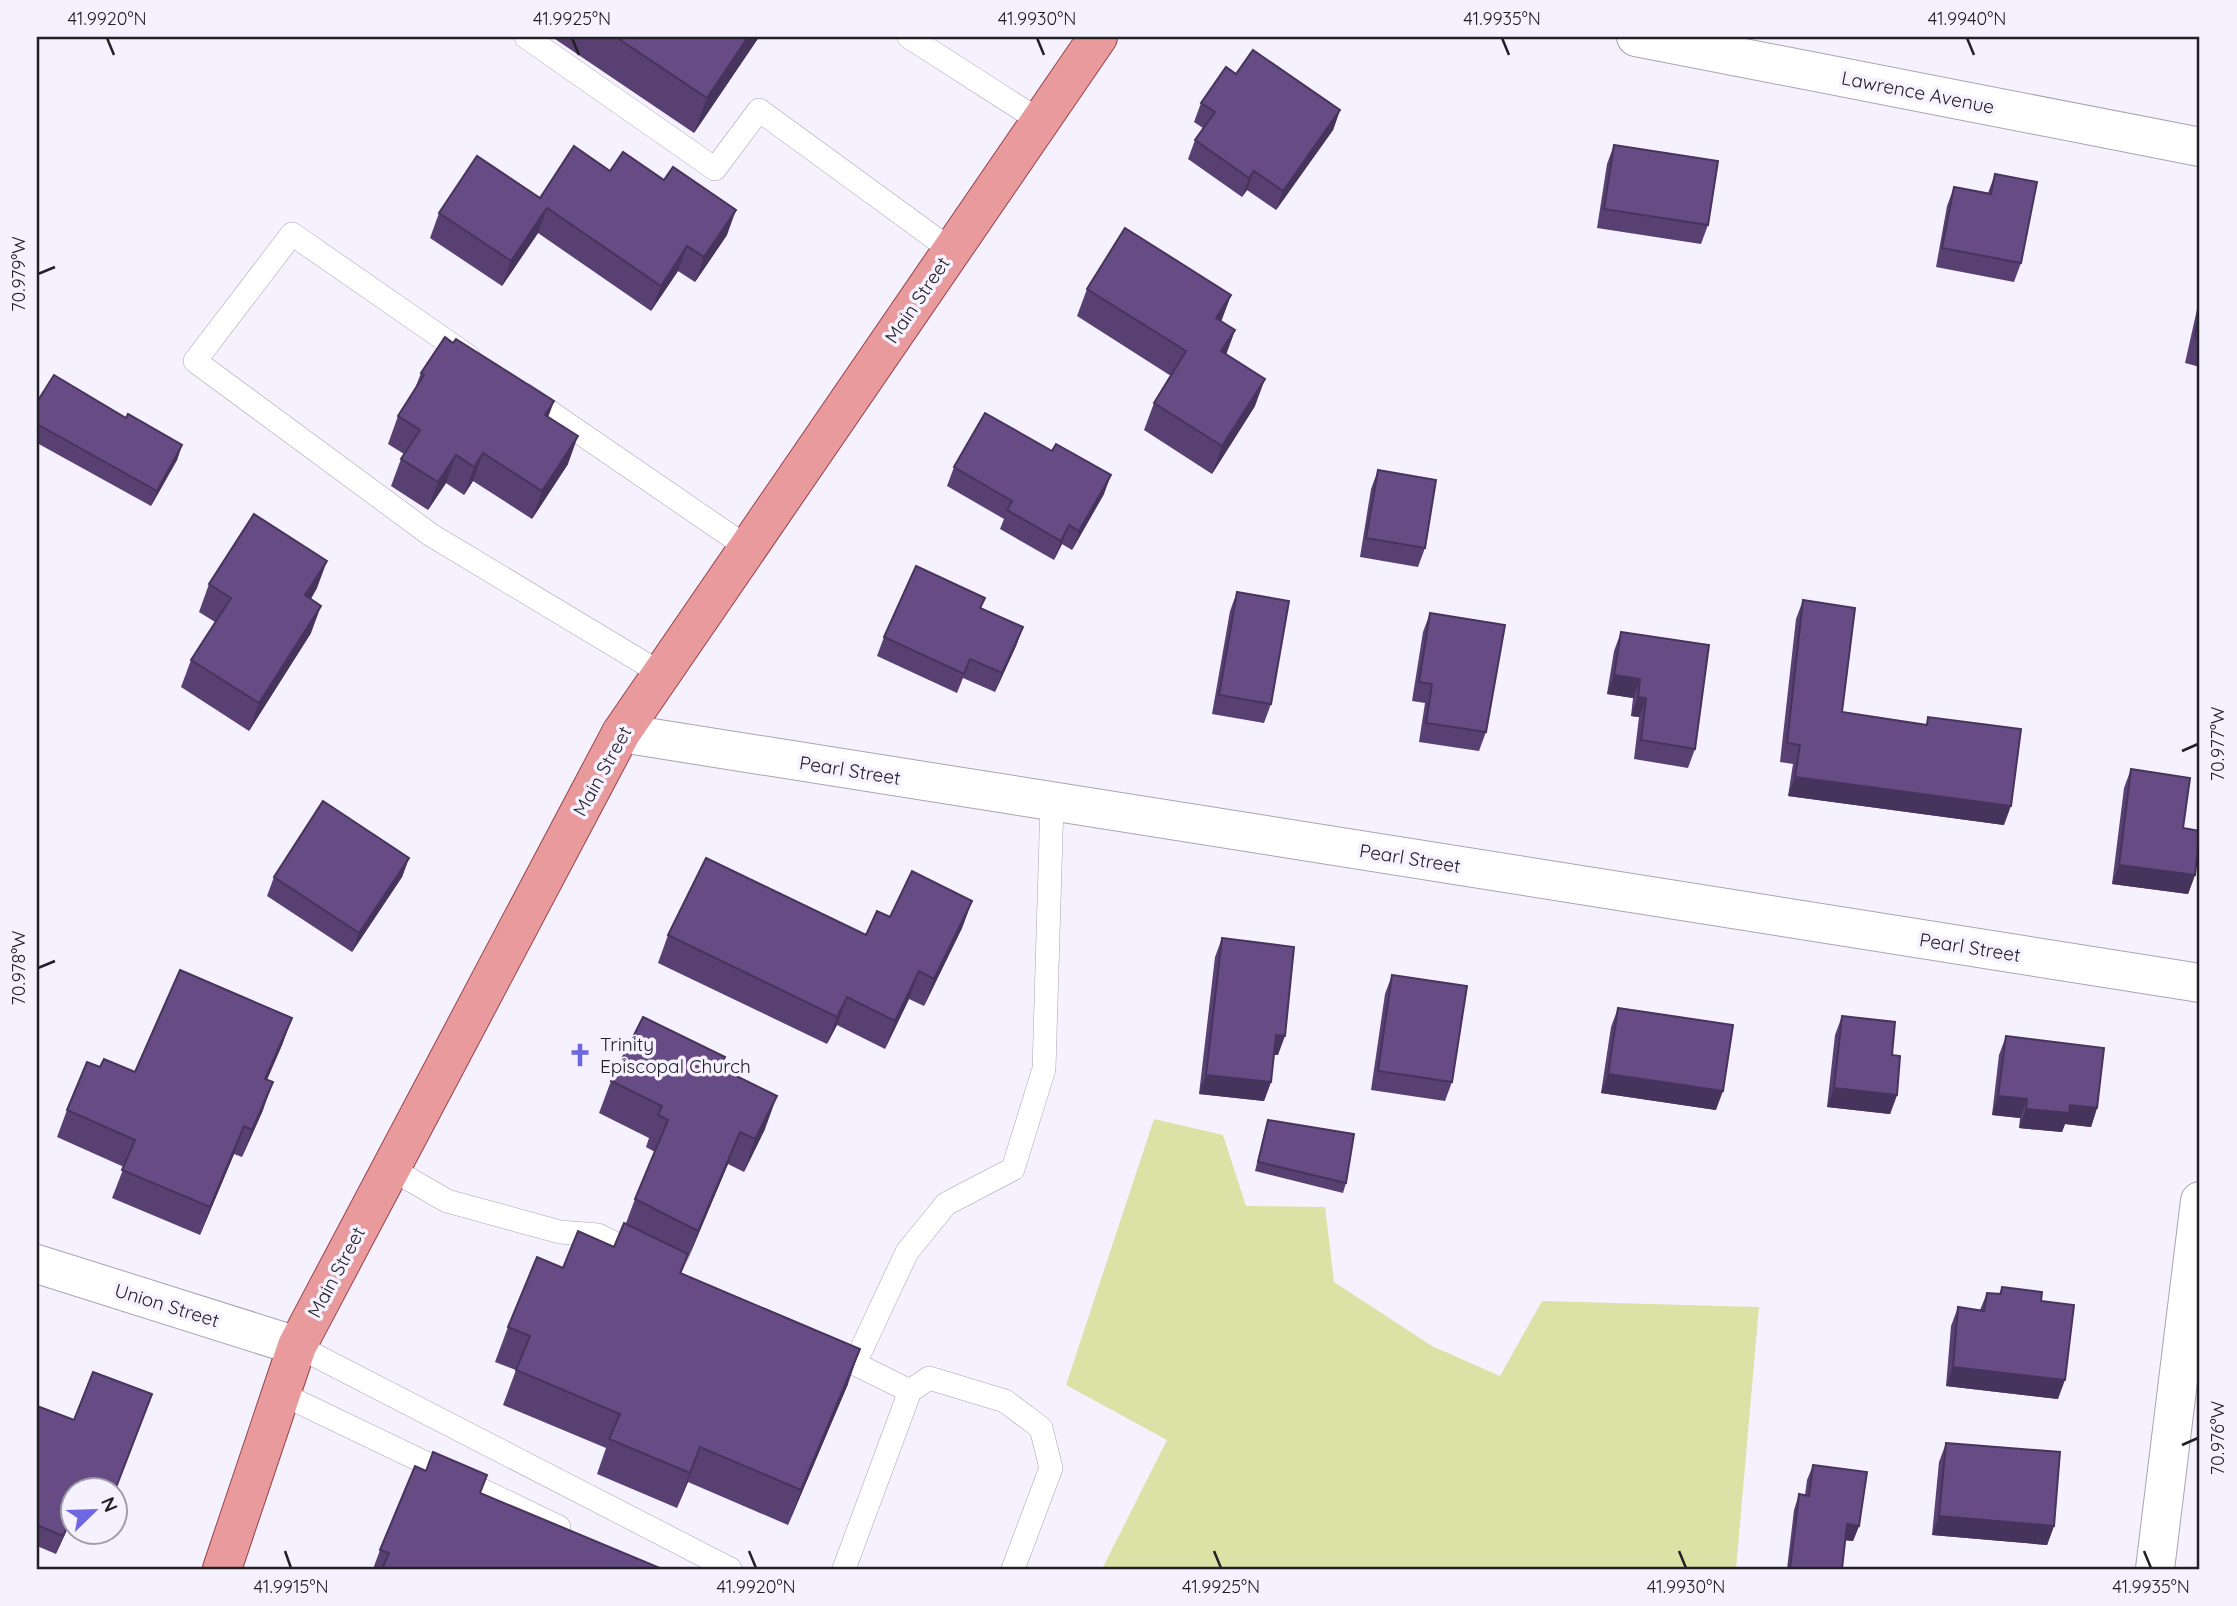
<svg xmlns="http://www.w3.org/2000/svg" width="2237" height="1606" font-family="Quicksand,sans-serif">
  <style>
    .green { fill: #dae2a5 }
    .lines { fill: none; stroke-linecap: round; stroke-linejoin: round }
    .service-casing { stroke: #a8a4b1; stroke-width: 24 }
    .minor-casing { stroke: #a8a4b1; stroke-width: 40 }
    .primary-casing { stroke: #984348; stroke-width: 40 }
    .service { stroke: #fff; stroke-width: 23 }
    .minor { stroke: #fff; stroke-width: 38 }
    .primary { stroke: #e89a9d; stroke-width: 38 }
    .wall { fill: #584072 }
    .shaded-wall { fill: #47345c }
    .building { fill: #664b84; stroke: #47345c; stroke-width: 2 }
    .ticks { fill: none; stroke: #222025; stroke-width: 2.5 }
    .labels { text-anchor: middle; stroke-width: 7; stroke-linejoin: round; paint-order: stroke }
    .street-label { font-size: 19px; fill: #222025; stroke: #f5f1ff }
    .poi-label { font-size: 19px; fill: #222025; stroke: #f5f1ff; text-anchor: start }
    .neatline { fill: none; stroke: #222025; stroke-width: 2.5 }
    .ticks-label { font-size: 18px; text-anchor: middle; fill: #222025 }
  </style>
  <rect width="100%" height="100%" fill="#f5f1ff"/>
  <polygon class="green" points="1154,1119 1223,1135 1246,1206 1325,1207 1334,1282 1432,1346 1500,1376 1542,1301 1759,1307 1736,1569 1102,1569 1167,1440 1066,1385"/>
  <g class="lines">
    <g class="service-casing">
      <g id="service">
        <polyline points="526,37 715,169 759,110 951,250"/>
        <polyline points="909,37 1040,121"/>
        <polyline points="468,356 292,234 195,361 431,535 662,674"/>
        <polyline points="525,395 748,548"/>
        <polyline points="390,1168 447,1201 560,1232 598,1235 642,1257"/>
        <polyline points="297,1346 730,1569"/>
        <polyline points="841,1357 910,1391"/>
        <polyline points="855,1363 907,1252 946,1204 1013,1169 1044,1069 1052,802"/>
        <polyline points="282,1394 559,1527"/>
        <polyline points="844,1569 910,1391 929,1378 1005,1401 1041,1428 1051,1468 1013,1569"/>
      </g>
    </g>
    <g class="minor-casing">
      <g id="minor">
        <polyline points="1636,37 2200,147"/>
        <polyline points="621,733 2200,983"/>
        <polyline points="37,1264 297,1346"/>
        <polyline points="2155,1569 2200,1201"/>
      </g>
    </g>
    <g class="primary-casing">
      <polyline id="primary" points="222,1569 297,1346 621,733 1098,37"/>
    </g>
    <use href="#service" class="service"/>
    <use href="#minor" class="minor"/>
    <use href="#primary" class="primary"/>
  </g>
  <g class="wall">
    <polygon points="552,37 759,37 694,133"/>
    <polygon points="1236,74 1340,110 1333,130 1276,210 1247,190 1242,197 1188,159 1195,140 1203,128 1194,122 1201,103"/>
    <polygon points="1614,145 1708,225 1701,244 1597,228 1607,164"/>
    <polygon points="610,171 727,235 695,282 678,271 651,311 538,233 502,286 430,238 439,213 540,198"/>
    <polygon points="1995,174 2021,263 2014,282 1936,267 1947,206 1954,187 1988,193"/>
    <polygon points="1087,289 1231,295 1221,321 1235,330 1226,355 1255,406 1212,474 1144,430 1154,403 1171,376 1077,316"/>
    <polygon points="2200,296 2200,367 2185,363"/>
    <polygon points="453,343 554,401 548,417 568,464 532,519 473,481 464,495 446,483 428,510 391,486 401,459 404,454 388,444 398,416 414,391 421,373"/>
    <polygon points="37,402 126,418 182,445 177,460 151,506 37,443"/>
    <polygon points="954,467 1104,494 1072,550 1062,544 1054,560 1000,529 1004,519 947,486"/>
    <polygon points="1378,470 1425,548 1418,567 1360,557 1371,489"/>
    <polygon points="209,584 317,588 311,599 311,633 249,731 181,687 191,660 215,622 199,612"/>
    <polygon points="1237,592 1271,704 1264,723 1212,714 1230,611"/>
    <polygon points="985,598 981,608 1023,627 1016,646 995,692 963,678 957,693 877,656 884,637"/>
    <polygon points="1803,600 1842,712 1926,725 1928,717 2004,825 1788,796 1793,764 1780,762 1796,619"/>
    <polygon points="1430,613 1486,732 1479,751 1419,742 1425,703 1412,701 1423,632"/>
    <polygon points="1621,632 1695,749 1688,768 1634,759 1639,717 1631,716 1633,698 1607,694 1614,651"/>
    <polygon points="2131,769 2183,828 2195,875 2188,894 2112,884 2124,788"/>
    <polygon points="409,858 402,877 352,952 267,896 274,877"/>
    <polygon points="972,901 962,928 924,1006 909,999 885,1049 837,1025 827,1044 658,963 668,935 866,935 890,917"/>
    <polygon points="1222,938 1278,1055 1274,1055 1271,1082 1264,1101 1199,1094 1215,957"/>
    <polygon points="1392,975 1452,1082 1445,1101 1371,1090 1385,994"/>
    <polygon points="1618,1008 1716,1110 1601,1093 1611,1027"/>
    <polygon points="1842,1016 1892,1055 1897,1095 1890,1114 1827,1107 1835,1035"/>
    <polygon points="292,1018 282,1045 267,1080 263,1110 242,1157 234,1154 200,1235 112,1198 124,1167 57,1137 67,1110 100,1067 135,1072"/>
    <polygon points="2006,1036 2097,1108 2091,1127 2065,1124 2062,1132 2019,1128 2020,1118 1992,1115 1999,1055"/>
    <polygon points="725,1057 721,1068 765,1129 744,1172 728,1164 681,1274 848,1384 788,1525 688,1482 677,1508 597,1474 606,1448 503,1405 516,1370 495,1362 508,1327 563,1268 614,1247 626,1223 635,1199 655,1152 646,1147 649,1138 599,1113 611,1081"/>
    <polygon points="1268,1120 1346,1183 1343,1193 1255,1171 1265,1130"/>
    <polygon points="2002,1287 2041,1301 2058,1399 1946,1386 1951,1326 1958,1307 1980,1310 1987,1293 1999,1294"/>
    <polygon points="37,1406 115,1490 74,1490 74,1514 56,1554 37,1546"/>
    <polygon points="1946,1443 2054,1526 2047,1545 1932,1535 1939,1462"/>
    <polygon points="1813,1465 1859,1526 1853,1541 1845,1540 1842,1569 1787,1569 1794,1510 1799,1494 1805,1495 1807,1480"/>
    <polygon points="481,1493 659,1569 373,1569 380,1550"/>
  </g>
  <g class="shaded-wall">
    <polygon points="748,37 759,37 694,133 707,98"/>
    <polygon points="1340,110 1333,130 1276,210 1283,191"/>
    <polygon points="1254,171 1247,190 1242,197 1249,178"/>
    <polygon points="547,208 538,233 502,286 511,261"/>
    <polygon points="736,210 727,235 695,282 704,257"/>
    <polygon points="687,246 678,271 651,311 661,286"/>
    <polygon points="1231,295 1221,322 1216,318"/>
    <polygon points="1235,330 1225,357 1221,351"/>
    <polygon points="1265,379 1255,406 1212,474 1222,446"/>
    <polygon points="554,401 544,428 545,415"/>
    <polygon points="578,436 568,464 532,519 542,491"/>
    <polygon points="182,445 177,460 151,506 157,491"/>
    <polygon points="483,453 473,481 464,495 474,467"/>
    <polygon points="456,455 446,483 428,510 438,482"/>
    <polygon points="1111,475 1104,494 1072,550 1079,531"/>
    <polygon points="1069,525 1062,544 1054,560 1061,541"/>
    <polygon points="327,561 317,588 295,623 305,595"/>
    <polygon points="321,606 311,633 249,731 259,703"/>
    <polygon points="1023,627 1016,646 995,692 1002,673"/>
    <polygon points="1614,675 1640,679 1633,698 1607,694"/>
    <polygon points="1638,697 1646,698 1639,717 1631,716"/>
    <polygon points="1795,777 2011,806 2004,825 1788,796"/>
    <polygon points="409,858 402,877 352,952 359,933"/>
    <polygon points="2119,865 2195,875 2188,894 2112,884"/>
    <polygon points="972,901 962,928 924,1006 934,979"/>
    <polygon points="919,971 909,999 885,1049 895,1021"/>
    <polygon points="847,997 837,1025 827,1044 837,1017"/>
    <polygon points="292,1018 282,1045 255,1106 265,1079"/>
    <polygon points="1276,1035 1285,1036 1278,1055 1269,1054"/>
    <polygon points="1608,1074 1723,1091 1716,1110 1601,1093"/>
    <polygon points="1206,1075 1271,1082 1264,1101 1199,1094"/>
    <polygon points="273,1082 263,1110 242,1157 252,1130"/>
    <polygon points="1834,1088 1897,1095 1890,1114 1827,1107"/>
    <polygon points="777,1096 765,1129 744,1172 755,1139"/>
    <polygon points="1998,1096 2027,1099 2020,1118 1992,1115"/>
    <polygon points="2070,1105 2097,1108 2091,1127 2065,1124 2062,1132 2019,1128 2026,1109"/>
    <polygon points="244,1126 234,1154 200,1235 210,1207"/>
    <polygon points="740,1132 728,1164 686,1264 698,1231"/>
    <polygon points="860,1349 848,1384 788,1525 801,1490"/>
    <polygon points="1953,1367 2065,1380 2058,1399 1946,1386"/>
    <polygon points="700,1447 688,1482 677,1508 690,1473"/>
    <polygon points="74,1511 74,1514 56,1554 63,1536"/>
    <polygon points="1939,1516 2054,1526 2047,1545 1932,1535"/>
    <polygon points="1847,1524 1859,1526 1853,1541 1841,1540"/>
  </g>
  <g class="building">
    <polygon points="616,37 748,37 707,98"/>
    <polygon points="1253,50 1340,110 1283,191 1254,171 1249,178 1195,140 1215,112 1201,103 1226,67 1236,74"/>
    <polygon points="1614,145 1718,161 1708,225 1604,209"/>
    <polygon points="574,146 610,171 623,152 664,180 673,167 736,210 704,257 687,246 661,286 547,208 511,261 439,213 477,156 540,198"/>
    <polygon points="1995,174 2037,182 2021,263 1942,248 1954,187 1991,194"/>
    <polygon points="1125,228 1231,295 1216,318 1235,330 1221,351 1265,379 1222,446 1154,403 1186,351 1087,289"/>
    <polygon points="2200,312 2200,337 2195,336"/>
    <polygon points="445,337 453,343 456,339 554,401 545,415 578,436 542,491 483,453 474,467 456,455 438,482 401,459 420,430 398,416 424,375 421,373"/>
    <polygon points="54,375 126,418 128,414 182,445 157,491 37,424 37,402"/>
    <polygon points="985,413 1052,451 1056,444 1111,475 1079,531 1069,525 1061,541 1007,510 1012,501 954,467"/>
    <polygon points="1378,470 1436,480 1425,548 1366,538"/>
    <polygon points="254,514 327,561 305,595 321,606 259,703 191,660 231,598 209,584"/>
    <polygon points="916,566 985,598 980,608 1023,627 1002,673 970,659 964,674 884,637"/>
    <polygon points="1237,592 1289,601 1271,704 1219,695"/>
    <polygon points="1803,600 1855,608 1842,712 1927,725 1928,717 2021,729 2011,806 1795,777 1800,745 1787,743"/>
    <polygon points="1430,613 1505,625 1486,732 1426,723 1432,684 1419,682"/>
    <polygon points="1621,632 1709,645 1695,749 1641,740 1646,698 1638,697 1640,679 1614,675"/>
    <polygon points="2131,769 2190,778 2183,828 2200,831 2195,875 2119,865"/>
    <polygon points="323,801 409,858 359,933 274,877"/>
    <polygon points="706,858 866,935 877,911 890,917 912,871 972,901 934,979 919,971 895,1021 847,997 837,1017 668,935"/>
    <polygon points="1222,938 1294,947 1285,1036 1276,1035 1271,1082 1206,1075"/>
    <polygon points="180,970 292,1018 265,1079 273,1082 252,1130 244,1126 210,1207 122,1170 135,1140 67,1110 87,1062 100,1067 104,1059 135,1072"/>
    <polygon points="1392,975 1467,986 1452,1082 1378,1071"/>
    <polygon points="1618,1008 1733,1025 1723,1091 1608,1074"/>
    <polygon points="1842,1016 1895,1022 1892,1055 1900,1056 1897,1095 1834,1088"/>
    <polygon points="643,1017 725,1057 720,1068 777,1096 755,1139 740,1132 698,1231 635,1199 668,1120 658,1115 662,1106 611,1081"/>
    <polygon points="2006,1036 2104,1048 2097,1108 2070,1105 2069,1113 2026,1109 2027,1099 1998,1096"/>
    <polygon points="1268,1120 1354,1134 1346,1183 1258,1162"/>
    <polygon points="624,1223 688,1254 680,1273 860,1349 801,1490 700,1447 690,1473 609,1439 620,1414 516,1370 530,1336 508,1327 537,1257 563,1268 578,1231 614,1247"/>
    <polygon points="2002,1287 2042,1292 2041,1301 2074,1305 2065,1380 1953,1367 1958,1307 1984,1311 1987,1293 2001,1294"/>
    <polygon points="93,1372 152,1394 115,1490 91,1490 83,1488 82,1490 74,1490 74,1511 63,1536 37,1525 37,1406 74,1420"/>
    <polygon points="1946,1443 2060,1452 2054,1526 1939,1516"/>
    <polygon points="433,1452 487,1475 480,1493 660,1568 659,1569 382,1569 389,1553 380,1550 415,1466 426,1471"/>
    <polygon points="1813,1465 1867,1472 1859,1526 1847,1524 1842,1569 1790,1569 1799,1494 1809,1496"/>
  </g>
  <path class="ticks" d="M107,38l7,17M572,38l7,17M1037,38l7,17M1502,38l7,17M1967,38l7,17M38,274l17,-7M2182,751l16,-7M38,968l17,-7M2182,1445l16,-7M285,1551l6,17M749,1551l7,17M1214,1551l7,17M1679,1551l7,17M2144,1551l7,17"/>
  <defs>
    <g id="church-bare" transform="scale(1.89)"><path d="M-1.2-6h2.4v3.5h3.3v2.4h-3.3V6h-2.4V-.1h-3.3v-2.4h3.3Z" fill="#6e67e1" stroke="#f5f1ff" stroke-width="2.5" paint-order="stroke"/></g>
  </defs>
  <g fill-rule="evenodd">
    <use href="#church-bare" x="580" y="1055"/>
  </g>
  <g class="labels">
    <g class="street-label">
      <text transform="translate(1918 92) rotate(11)" y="7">Lawrence Avenue</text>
      <text transform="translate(917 300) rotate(-56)" y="7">Main Street</text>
      <text transform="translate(850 770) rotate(9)" y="7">Pearl Street</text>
      <text transform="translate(602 771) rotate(-61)" y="7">Main Street</text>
      <text transform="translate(1410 858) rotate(9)" y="7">Pearl Street</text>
      <text transform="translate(1970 947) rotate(9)" y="7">Pearl Street</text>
      <text transform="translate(336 1272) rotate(-62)" y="7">Main Street</text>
      <text transform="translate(167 1305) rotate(17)" y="7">Union Street</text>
    </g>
    <g class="poi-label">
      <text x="600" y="1051">Trinity<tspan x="600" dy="22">Episcopal Church</tspan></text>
    </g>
  </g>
  <rect width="2237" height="1606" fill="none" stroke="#f5f1ff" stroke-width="77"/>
  <g transform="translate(94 1511) rotate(67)"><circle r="33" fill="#f5f1ff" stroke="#a19da8" stroke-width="2"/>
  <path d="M0-5L12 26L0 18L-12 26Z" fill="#6e67e1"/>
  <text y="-10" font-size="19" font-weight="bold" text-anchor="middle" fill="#222025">N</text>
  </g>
  <rect x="38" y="38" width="2160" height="1530" class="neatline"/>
  <g class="ticks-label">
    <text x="107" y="25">41.9920°N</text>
    <text x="572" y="25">41.9925°N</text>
    <text x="1037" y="25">41.9930°N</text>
    <text x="1502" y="25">41.9935°N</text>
    <text x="1967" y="25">41.9940°N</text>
    <text transform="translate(19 274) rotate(-90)" y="6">70.979°W</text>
    <text transform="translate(2218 744) rotate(-90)" y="6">70.977°W</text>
    <text transform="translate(19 968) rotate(-90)" y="6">70.978°W</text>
    <text transform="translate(2218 1438) rotate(-90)" y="6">70.976°W</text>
    <text x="291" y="1593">41.9915°N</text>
    <text x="756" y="1593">41.9920°N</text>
    <text x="1221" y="1593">41.9925°N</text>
    <text x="1686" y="1593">41.9930°N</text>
    <text x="2151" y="1593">41.9935°N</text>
  </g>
</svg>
